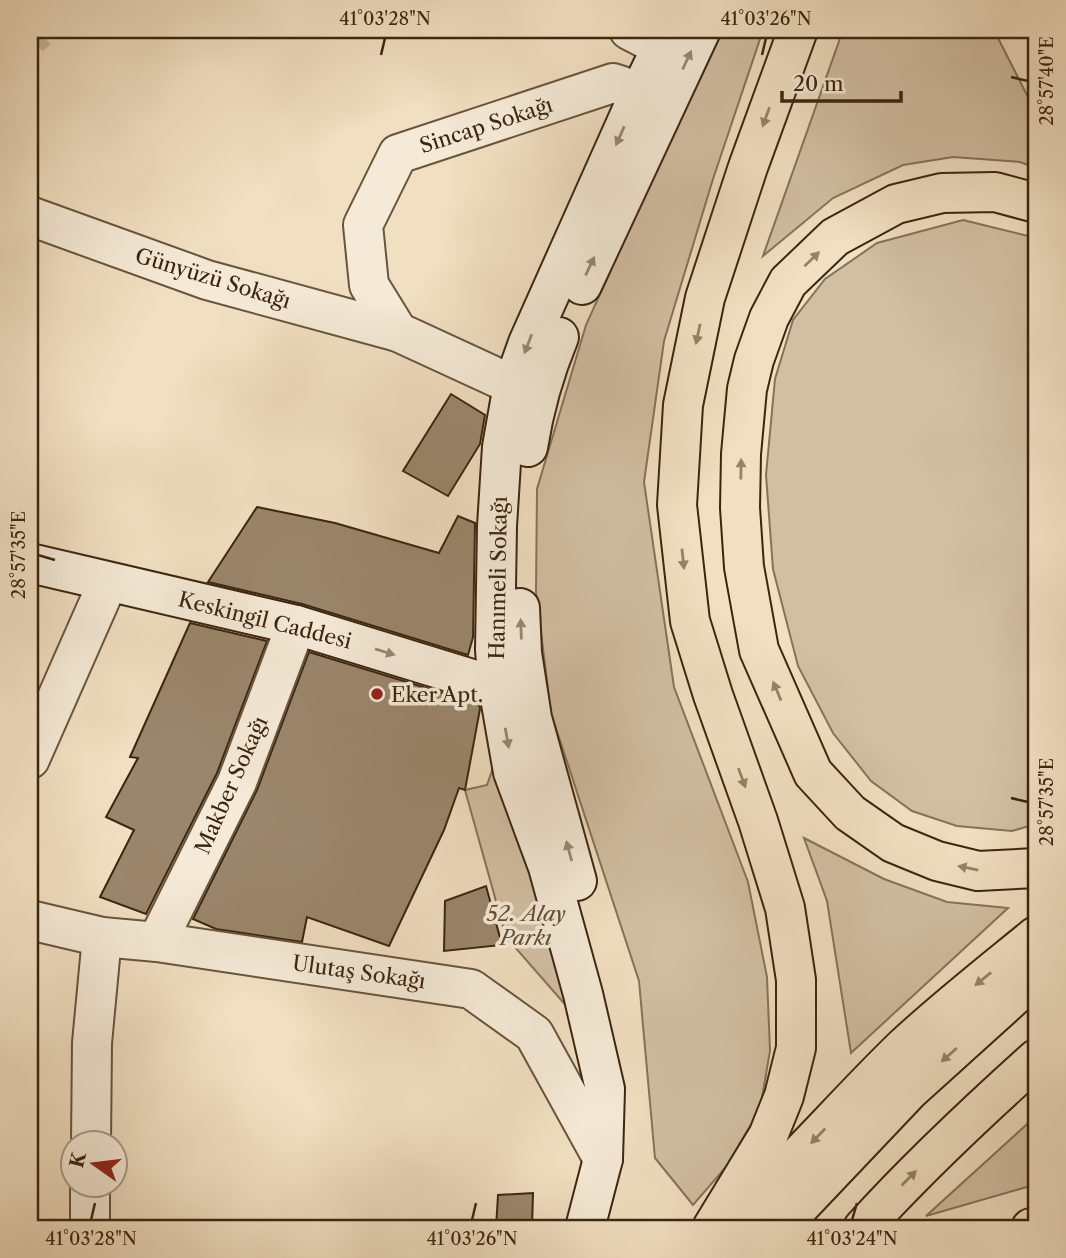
<svg xmlns="http://www.w3.org/2000/svg" width="1066" height="1258" font-family="'Libre Caslon Text',serif">
<style>
.green{fill:#d1bfa3;stroke:#867259;stroke-width:2}
.building{fill:#9a866c;stroke:#3c250f;stroke-width:2}
.lines{fill:none;stroke-linecap:round;stroke-linejoin:round}
.primary-tunnel{stroke:#ccba9d;stroke-width:38;stroke-dasharray:38 19;stroke-linecap:butt}
.street-casing{stroke:#69543c;stroke-width:42}
.secondary-casing{stroke:#3c250f;stroke-width:42}
.highway-casing{stroke:#3c250f;stroke-width:42}
.street{stroke:#f5ead7;stroke-width:38}
.secondary{stroke:#f5ead7;stroke-width:38}
.highway{stroke:#f0dfc1;stroke-width:38}
.oneway{fill:#988873}
.oneway2{fill:#968268}
.ticks{fill:none;stroke:#3c250f;stroke-width:2.5}
.poi-dot{fill:#8f2418;stroke:#f5ead7;stroke-width:2.5}
.labels{text-anchor:middle;dominant-baseline:central;stroke-width:7;stroke-linejoin:round;paint-order:stroke}
.street-label{font-size:21px;fill:#3c250f;stroke:#f5ead7}
.poi-label{font-size:21px;fill:#3c250f;stroke:#f5ead7;text-anchor:start}
.park-label{font-size:21px;font-style:italic;fill:#614c34;stroke:#f5ead7}
.neatline{fill:none;stroke:#3c250f;stroke-width:2.5}
.ticks-label{font-size:18px;text-anchor:middle;fill:#3c250f}
</style>
<rect width="100%" height="100%" fill="#f0dfc1"/>
<filter id="stains"><feTurbulence type="fractalNoise" baseFrequency=".00286" numOctaves="4"/><feColorMatrix values="0 0 0 0 .2 0 0 0 0 .09 0 0 0 0 .02 0 0 0 .5 -.17"/></filter>
<radialGradient id="worn" r=".72"><stop offset=".6" stop-color="#630" stop-opacity="0"/><stop offset="1" stop-color="#630" stop-opacity=".3"/></radialGradient>
<!-- green -->
<g class="green">
<path d="M 723,30 L 763,30 L 713,179 L 664,341 L 644,482 L 674,687 L 748,882 L 767,977 L 770,1051 L 760,1109 L 726,1167 L 693,1205 L 655,1158 L 639,981 L 551,713 L 536,592 L 537,489 L 586,325 L 678,122 Z"/>
<path d="M 843,30 L 994,30 L 1036,113 L 1036,168 L 1020,162 L 953,157 L 903,165 L 833,198 L 763,256 Z"/>
<path d="M 963,220 L 1036,238 L 1036,824 L 1012,831 L 957,826 L 912,811 L 871,781 L 833,733 L 798,666 L 773,569 L 766,475 L 775,379 L 793,320 L 825,279 L 877,243 Z"/>
<path d="M 495,762 L 557,950 L 569,1009 L 506,937 L 465,790 L 487,785 Z"/>
<path d="M 804,838 L 884,879 L 947,902 L 1008,908 L 851,1053 L 827,901 Z"/>
<path d="M 1036,1116 L 1036,1186 L 1027,1187 L 926,1216 Z"/>
</g>
<!-- building -->
<g class="building">
<path d="M 451,394 L 485,415 L 480,444 L 448,496 L 403,471 Z"/>
<path d="M 257,507 L 335,523 L 439,553 L 458,516 L 475,523 L 473,637 L 468,655 L 302,604 L 208,582 Z"/>
<path d="M 190,623 L 267,641 L 217,773 L 146,914 L 100,897 L 134,830 L 106,817 L 138,758 L 130,757 Z"/>
<path d="M 309,652 L 479,704 L 480,709 L 465,790 L 459,788 L 444,830 L 389,946 L 307,917 L 302,942 L 216,929 L 193,919 L 257,790 Z"/>
<path d="M 486,886 L 502,945 L 444,951 L 445,901 Z"/>
<path d="M 533,1193 L 532,1228 L 496,1228 L 498,1195 Z"/>
</g>
<g class="lines">
<!-- primary-tunnel -->
<path class="primary-tunnel" d="M 30,37 L 38,30"/>
<defs>
<g id="street">
<path d="M 629,30 L 662,47"/>
<path d="M 30,216 L 207,280 L 398,332"/>
<path d="M 513,385 L 398,332 L 369,285 L 363,225 L 398,154 L 613,83 L 640,92"/>
<path d="M 30,759 L 108,582"/>
<path d="M 30,920 L 102,937 L 157,942 L 471,989 L 534,1034 L 603,1159"/>
<path d="M 157,942 L 237,782 L 296,625"/>
<path d="M 91,1142 L 92,1043 L 102,937"/>
<path d="M 90,1228 L 90,1184"/>
</g>
<g id="secondary">
<path d="M 582,285 L 701,30"/>
<path d="M 528,447 C 534,409 544,373 559,337"/>
<path d="M 30,563 L 296,625 L 521,694"/>
<path d="M 520,608 L 522,653 L 532,718 L 577,881"/>
<path d="M 585,1228 L 603,1159 L 605,1089 L 583,994 L 548,867 L 513,772 L 498,686 L 495,650 L 497,526 L 502,447 L 513,385 L 528,343 L 640,92 L 670,30"/>
</g>
<g id="highway">
<path d="M 1036,203 L 995,192 L 942,193 L 896,204 L 835,237 L 788,282 L 769,318 L 754,360 L 747,389 L 741,454 L 740,508 L 744,567 L 759,650 L 813,773 L 850,813 L 893,843 L 937,861 L 978,871 L 1036,868"/>
<path d="M 734,1219 C 794,1165 846,1103 904,1047 C 946,1008 992,972 1036,936"/>
<path d="M 712,1228 L 768,1136 L 784,1096 L 796,1048 L 796,980 L 785,908 L 758,821 L 713,695 L 690,621 L 677,505 L 683,405 L 705,298 L 748,167 L 798,30"/>
<path d="M 779,1228 L 909,1091 L 1036,976"/>
<path d="M 863,1228 C 917,1168 976,1113 1036,1059"/>
<path d="M 1031,1228 L 1036,1227"/>
</g>
</defs>
<!-- street casing -->
<use href="#street" class="street-casing"/>
<!-- secondary casing -->
<use href="#secondary" class="secondary-casing"/>
<!-- highway casing -->
<use href="#highway" class="highway-casing"/>
<!-- street -->
<use href="#street" class="street"/>
<!-- secondary -->
<use href="#secondary" class="secondary"/>
<!-- highway -->
<use href="#highway" class="highway"/>
</g>
<!-- one-way arrows -->
<defs><path id="oneway-solid" d="M-6-.8H1V-3.2L6.5 0L1 3.2V.8H-6Z" transform="scale(1.75)"/></defs>
<g class="oneway">
<use href="#oneway-solid" transform="translate(687 60) rotate(-65)"/>
<use href="#oneway-solid" transform="translate(620 136) rotate(114)"/>
<use href="#oneway-solid" transform="translate(590 266) rotate(-65)"/>
<use href="#oneway-solid" transform="translate(528 344) rotate(111)"/>
<use href="#oneway-solid" transform="translate(521 629) rotate(-92)"/>
<use href="#oneway-solid" transform="translate(385 652) rotate(17)"/>
<use href="#oneway-solid" transform="translate(507 738) rotate(80)"/>
<use href="#oneway-solid" transform="translate(569 851) rotate(-105)"/>
</g>
<g class="oneway2">
<use href="#oneway-solid" transform="translate(766 117) rotate(110)"/>
<use href="#oneway-solid" transform="translate(812 259) rotate(-44)"/>
<use href="#oneway-solid" transform="translate(698 334) rotate(102)"/>
<use href="#oneway-solid" transform="translate(741 469) rotate(-89)"/>
<use href="#oneway-solid" transform="translate(683 559) rotate(84)"/>
<use href="#oneway-solid" transform="translate(777 691) rotate(-113)"/>
<use href="#oneway-solid" transform="translate(742 778) rotate(70)"/>
<use href="#oneway-solid" transform="translate(968 868) rotate(-168)"/>
<use href="#oneway-solid" transform="translate(983 979) rotate(141)"/>
<use href="#oneway-solid" transform="translate(949 1055) rotate(138)"/>
<use href="#oneway-solid" transform="translate(818 1136) rotate(134)"/>
<use href="#oneway-solid" transform="translate(909 1178) rotate(-45)"/>
</g>
<!-- ticks -->
<path class="ticks" d="M 381,55 L 385,38M 762,55 L 766,38M 1011,77 L 1028,81M 38,555 L 55,560M 1011,798 L 1028,802M 91,1220 L 95,1203M 472,1220 L 476,1203M 852,1220 L 857,1203"/>
<!-- markers -->
<circle class="poi-dot" cx="377" cy="694" r="7"/>
<g class="labels">
<!-- street labels -->
<g class="street-label">
<text transform="translate(486 125) rotate(-18)">Sincap Sokağı</text>
<text transform="translate(213 278) rotate(17)">Günyüzü Sokağı</text>
<text transform="translate(498 578) rotate(-89)">Hanımeli Sokağı</text>
<text transform="translate(265 620) rotate(14)">Keskingil Caddesi</text>
<text transform="translate(231 785) rotate(-66)">Makber Sokağı</text>
<text transform="translate(359 972) rotate(8)">Ulutaş Sokağı</text>
</g>
<!-- poi labels -->
<g class="poi-label">
<text x="391" y="694">Eker Apt.</text>
</g>
<!-- park labels -->
<g class="park-label">
<text x="526" y="913">52. Alay<tspan x="526" dy="24">Parkı</tspan></text>
</g>
</g>
<!-- margin -->
<rect width="1066" height="1258" fill="none" stroke="#f0dfc1" stroke-width="77"/>
<!-- north arrow -->
<g transform="translate(94 1164) rotate(284)"><circle r="33" fill="#f5ead7" stroke="#ab9b87" stroke-width="2"/>
<path d="M0-5L12 26L0 18L-12 26Z" fill="#8f2418"/>
<text y="-10" font-size="19" font-weight="bold" text-anchor="middle" fill="#3c250f">K</text>
</g>
<!-- scale -->
<path d="M782 91v10h119v-10" fill="none" stroke="#3c250f" stroke-width="3.5"/>
<text x="793" y="91" font-size="21" fill="#3c250f" stroke="#f5ead7" stroke-width="5" paint-order="stroke">20 m</text>
<rect x="38" y="38" width="990" height="1182" class="neatline"/>
<g class="ticks-label">
<text x="385" y="25">41°03'28"N</text>
<text x="766" y="25">41°03'26"N</text>
<text transform="translate(1047 81) rotate(-90)" y="6">28°57'40"E</text>
<text transform="translate(19 555) rotate(-90)" y="6">28°57'35"E</text>
<text transform="translate(1047 802) rotate(-90)" y="6">28°57'35"E</text>
<text x="91" y="1245">41°03'28"N</text>
<text x="472" y="1245">41°03'26"N</text>
<text x="852" y="1245">41°03'24"N</text>
</g>
<rect width="100%" height="100%" filter="url(#stains)"/>
<rect width="100%" height="100%" fill="url(#worn)"/>
</svg>
